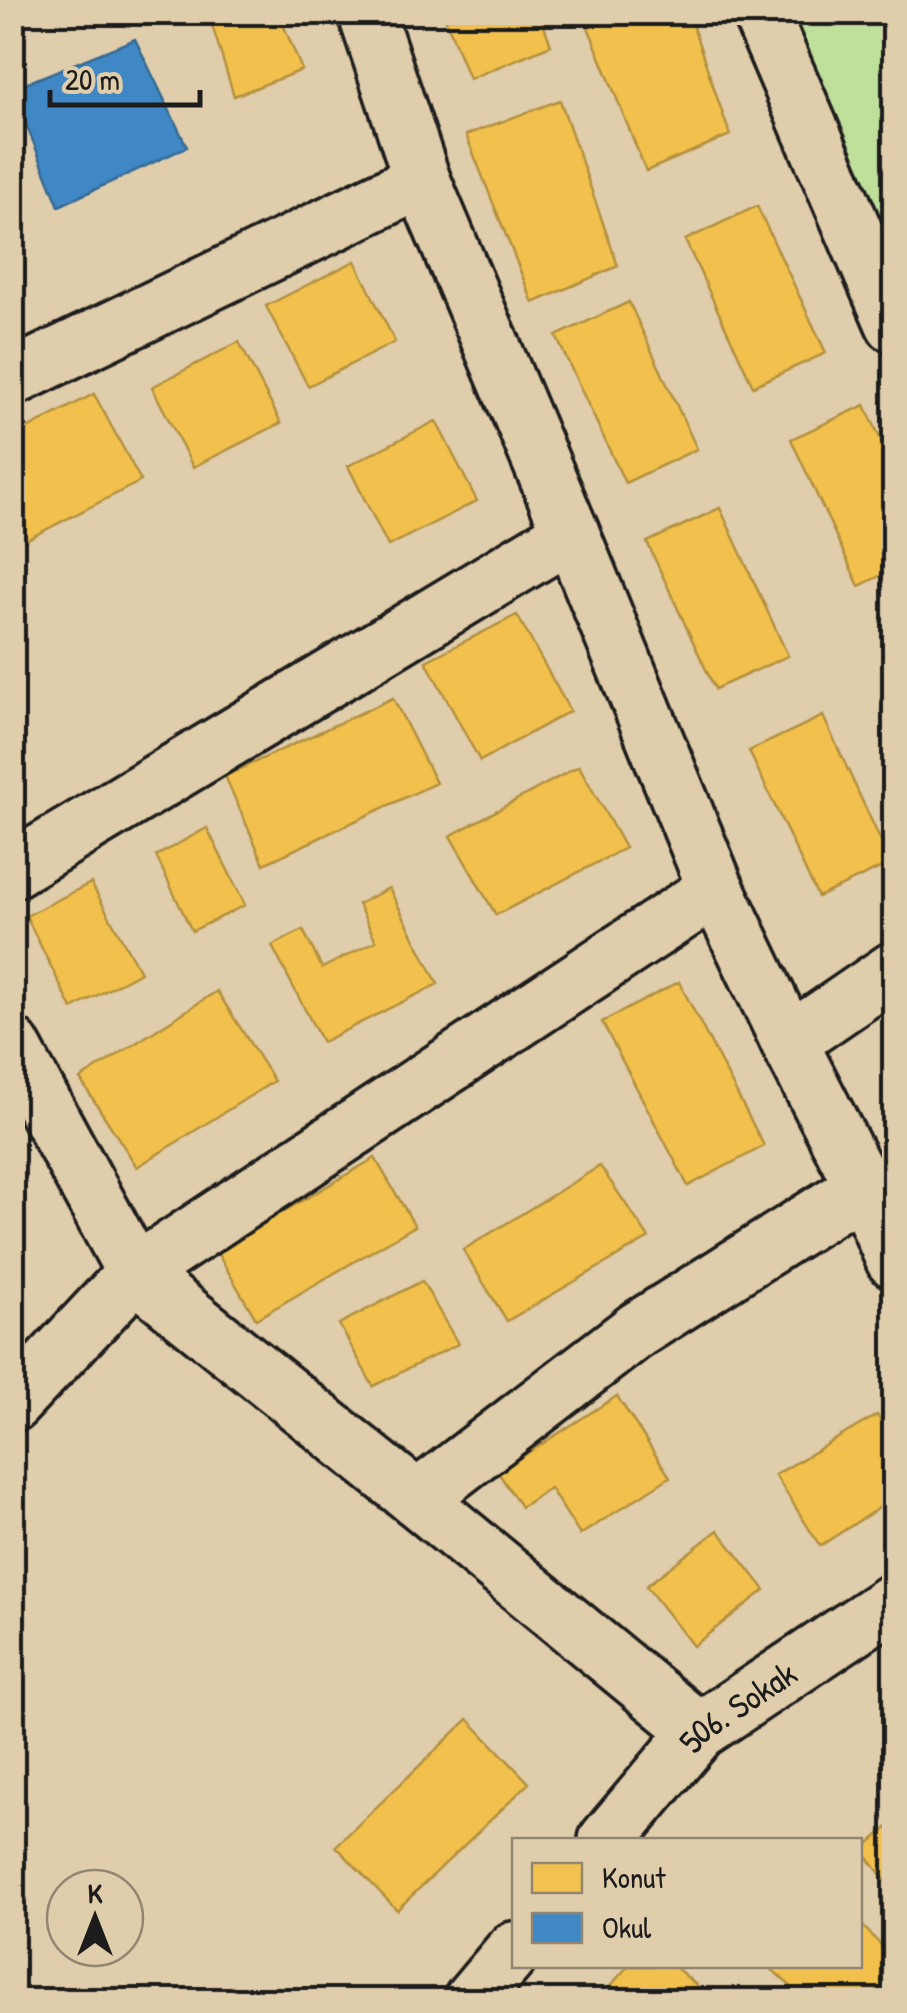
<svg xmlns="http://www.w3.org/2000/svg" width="907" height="2013" font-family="'Patrick Hand',sans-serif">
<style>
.green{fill:#bee09a;stroke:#6d7e5b;stroke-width:2.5}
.homes{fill:#f2c14e;stroke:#b2903f;stroke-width:2.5}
.schools{fill:#3f88c5;stroke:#346892;stroke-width:2.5}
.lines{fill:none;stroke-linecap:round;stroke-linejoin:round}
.minor-casing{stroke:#1c1c1c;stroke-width:62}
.minor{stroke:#e0cdab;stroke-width:55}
.labels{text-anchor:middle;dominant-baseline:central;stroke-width:10;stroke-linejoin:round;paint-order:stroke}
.street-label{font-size:35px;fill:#1c1c1c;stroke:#e0cdab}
</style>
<rect width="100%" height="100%" fill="#e0cdab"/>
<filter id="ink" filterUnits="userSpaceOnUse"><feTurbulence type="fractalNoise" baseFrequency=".01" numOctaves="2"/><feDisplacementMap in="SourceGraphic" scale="20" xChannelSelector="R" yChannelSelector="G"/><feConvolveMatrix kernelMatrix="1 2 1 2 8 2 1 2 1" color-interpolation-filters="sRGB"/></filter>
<g filter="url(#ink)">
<!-- green -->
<path class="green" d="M 760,13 L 894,13 L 894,324 Z"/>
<!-- homes -->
<g class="homes">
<path d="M 208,12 L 278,12 L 302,70 L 234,96 Z"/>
<path d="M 443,12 L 539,12 L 551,45 L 469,79 Z"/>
<path d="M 582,12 L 688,12 L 730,135 L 646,171 Z"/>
<path d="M 560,100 L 618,266 L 533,303 L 466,135 Z"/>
<path d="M 757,206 L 826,353 L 753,386 L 685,240 Z"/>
<path d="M 355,261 L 395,342 L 308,386 L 266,306 Z"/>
<path d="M 629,302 L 697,449 L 625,483 L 556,336 Z"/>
<path d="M 239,342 L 281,423 L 193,467 L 152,387 Z"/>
<path d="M 94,394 L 141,481 L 12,547 L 12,437 Z"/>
<path d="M 865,405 L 894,469 L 894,569 L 859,586 L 791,439 Z"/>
<path d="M 436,421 L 477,501 L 388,546 L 348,466 Z"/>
<path d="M 720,508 L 788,656 L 715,689 L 647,542 Z"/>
<path d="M 517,615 L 570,711 L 480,761 L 426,661 Z"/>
<path d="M 393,698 L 436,783 L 264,864 L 225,776 Z"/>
<path d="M 823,716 L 891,863 L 818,897 L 749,751 Z"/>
<path d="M 579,766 L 625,848 L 496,915 L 450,836 Z"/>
<path d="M 207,828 L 245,905 L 192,931 L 156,856 Z"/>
<path d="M 91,883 L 140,972 L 72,1009 L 26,916 Z"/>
<path d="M 389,888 L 438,984 L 322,1042 L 272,946 L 303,930 L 322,968 L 376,941 L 358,904 Z"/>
<path d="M 679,982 L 764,1146 L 688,1186 L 602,1022 Z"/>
<path d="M 217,991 L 274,1081 L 137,1167 L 80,1079 Z"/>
<path d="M 375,1158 L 415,1226 L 256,1319 L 216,1251 Z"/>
<path d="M 600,1166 L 649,1238 L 507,1321 L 463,1250 Z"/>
<path d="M 422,1281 L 458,1344 L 373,1386 L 339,1324 Z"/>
<path d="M 617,1396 L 670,1477 L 580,1535 L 550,1488 L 521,1507 L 498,1472 Z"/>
<path d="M 877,1415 L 894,1444 L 894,1498 L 820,1546 L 775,1475 Z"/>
<path d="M 718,1530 L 765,1590 L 693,1646 L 646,1586 Z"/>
<path d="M 468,1719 L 529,1783 L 397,1910 L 336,1846 Z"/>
<path d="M 894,1822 L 894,1892 L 862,1850 Z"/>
<path d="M 860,1923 L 894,1959 L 894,1973 L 869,2000 L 806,2000 L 768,1966 L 860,1966 Z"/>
<path d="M 628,1966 L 674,1966 L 708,1995 L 702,2000 L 598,2000 Z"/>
</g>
<!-- schools -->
<path class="schools" d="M 135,39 L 187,147 L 59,206 L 12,89 Z"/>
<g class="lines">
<defs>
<g id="minor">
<path d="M 366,12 L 422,180 L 571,533 L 716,889 L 789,1042 L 863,1187 L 894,1260"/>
<path d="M 760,12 L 894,324"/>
<path d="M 12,378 L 422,180"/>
<path d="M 12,870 L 571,533"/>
<path d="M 789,1042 L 894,970"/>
<path d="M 12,1046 L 135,1273 L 417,1499 L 699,1731"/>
<path d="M 12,1404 L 135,1273 L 716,889"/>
<path d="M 417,1499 L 637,1330 L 863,1187"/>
<path id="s1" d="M 607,1840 L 699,1731 L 894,1601"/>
<path d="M 472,2000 L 514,1950"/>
</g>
</defs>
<!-- minor casing -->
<use href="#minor" class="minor-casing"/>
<!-- minor -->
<use href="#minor" class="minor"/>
</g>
</g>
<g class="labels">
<!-- street labels -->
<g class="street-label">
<text stroke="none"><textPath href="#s1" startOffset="188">506. Sokak</textPath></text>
</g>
</g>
<!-- margin -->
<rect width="907" height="2013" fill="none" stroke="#e0cdab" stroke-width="50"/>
<rect x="25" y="25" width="857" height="1963" fill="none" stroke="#1c1c1c" stroke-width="4" filter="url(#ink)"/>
<!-- legend -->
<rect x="512" y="1838" width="350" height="130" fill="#e0cdab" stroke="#928672" stroke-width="2.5"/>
<rect x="532" y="1863" width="50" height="30" fill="#f2c14e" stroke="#928672" stroke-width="2.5"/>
<text x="602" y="1888" font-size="30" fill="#1c1c1c">Konut</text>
<rect x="532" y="1913" width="50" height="30" fill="#3f88c5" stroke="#928672" stroke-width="2.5"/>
<text x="602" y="1938" font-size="30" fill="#1c1c1c">Okul</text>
<!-- north arrow -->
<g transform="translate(95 1918)"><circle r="48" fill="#e0cdab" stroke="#928672" stroke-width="2.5"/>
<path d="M0-8L18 38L0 25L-18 38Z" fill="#1c1c1c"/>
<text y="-15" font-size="28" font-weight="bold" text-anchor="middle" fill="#1c1c1c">K</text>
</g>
<!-- scale -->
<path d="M50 90v15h150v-15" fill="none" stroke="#1c1c1c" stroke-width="5"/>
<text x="65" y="90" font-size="30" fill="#1c1c1c" stroke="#e0cdab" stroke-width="8" paint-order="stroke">20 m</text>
</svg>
